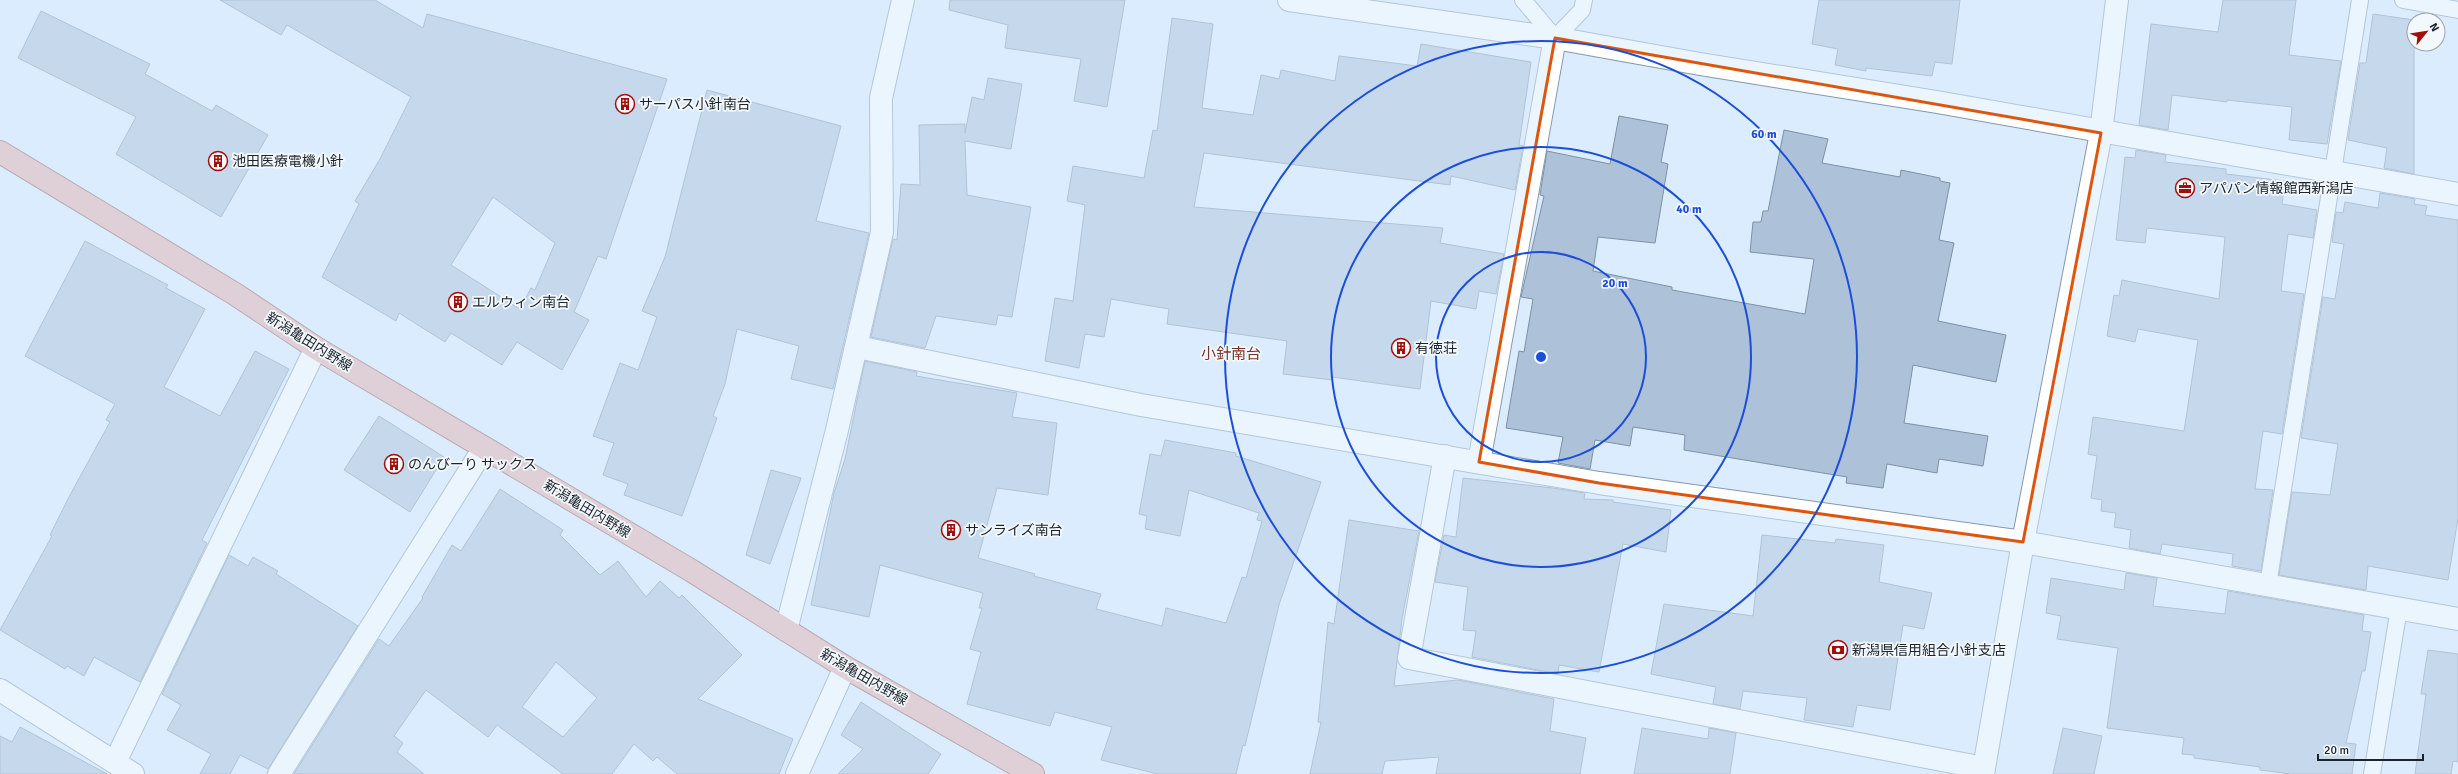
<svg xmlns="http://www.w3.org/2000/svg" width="2458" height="774" font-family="Signika,'Noto Sans JP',sans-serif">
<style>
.building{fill:#adc2d8;stroke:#7d91a6;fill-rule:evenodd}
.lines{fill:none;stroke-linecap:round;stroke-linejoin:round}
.service-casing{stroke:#8498ad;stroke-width:18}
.minor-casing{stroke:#8498ad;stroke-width:24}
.tertiary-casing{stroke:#8498ad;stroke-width:24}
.primary-casing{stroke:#905a55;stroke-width:24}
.service{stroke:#fff;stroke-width:16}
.minor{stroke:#fff;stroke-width:22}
.tertiary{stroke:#fff;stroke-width:22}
.primary{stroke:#e2ada6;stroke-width:22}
.marked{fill:none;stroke:#de560e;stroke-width:3;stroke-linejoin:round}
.ring{fill:none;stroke:#1d4ed8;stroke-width:2}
.labels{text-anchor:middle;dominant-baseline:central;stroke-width:3.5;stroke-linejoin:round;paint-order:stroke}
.poi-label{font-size:14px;fill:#1b232b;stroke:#f3f8fc;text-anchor:start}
.street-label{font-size:14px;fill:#1b232b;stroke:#f3f8fc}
.neighbourhood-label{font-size:15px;fill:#79332a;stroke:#f3f8fc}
.centre{fill:#1d4ed8;stroke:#f3f8fc;stroke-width:2}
.ring-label{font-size:12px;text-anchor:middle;font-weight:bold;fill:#1d4ed8;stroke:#f3f8fc;stroke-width:3.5;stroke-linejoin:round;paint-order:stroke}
</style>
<rect width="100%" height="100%" fill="#dbecfe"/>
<!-- building -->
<g class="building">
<path d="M 220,0 L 375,0 L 423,28 L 427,14 L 667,79 L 606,259 L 598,256 L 574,312 L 589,320 L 562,370 L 517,342 L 502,365 L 451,333 L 445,342 L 399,313 L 396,321 L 322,277 L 359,204 L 355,201 L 380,159 L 411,97 L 287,25 L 281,35 ZM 493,197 L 555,243 L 535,290 L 531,288 L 520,309 L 451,265 Z"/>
<path d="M 950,0 L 1125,0 L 1107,107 L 1074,101 L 1081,59 L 1005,48 L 1008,25 L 949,10 Z"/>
<path d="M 1819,0 L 1960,0 L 1952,64 L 1935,62 L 1932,76 L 1866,68 L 1866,71 L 1835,65 L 1838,49 L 1812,44 Z"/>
<path d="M 2223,0 L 2296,0 L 2289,55 L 2341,61 L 2327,144 L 2289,140 L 2292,107 L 2227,100 L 2227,102 L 2172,95 L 2168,130 L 2139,125 L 2151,24 L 2218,32 Z"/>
<path d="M 41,11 L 150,64 L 145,74 L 212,111 L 216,105 L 268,135 L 221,217 L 116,154 L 136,117 L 18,58 Z"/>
<path d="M 2373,14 L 2414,20 L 2414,174 L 2384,168 L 2387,148 L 2348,140 L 2360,63 L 2366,63 Z"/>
<path d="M 1172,18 L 1213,24 L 1202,108 L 1253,115 L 1261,75 L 1279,79 L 1281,70 L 1335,81 L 1339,56 L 1417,66 L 1421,44 L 1531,62 L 1519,145 L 1523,146 L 1515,190 L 1451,176 L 1450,185 L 1204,153 L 1194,207 L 1443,228 L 1440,243 L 1504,254 L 1496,294 L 1479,291 L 1476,309 L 1431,301 L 1420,389 L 1332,377 L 1332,380 L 1283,374 L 1287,341 L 1167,324 L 1169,309 L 1111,299 L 1104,337 L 1085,334 L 1079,368 L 1045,361 L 1055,298 L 1073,301 L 1085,205 L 1067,201 L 1073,166 L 1144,178 L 1153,130 L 1157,131 Z"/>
<path d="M 988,78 L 1022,84 L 1011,149 L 965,141 L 967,195 L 1031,207 L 1012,317 L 998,315 L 996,325 L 936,316 L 925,348 L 871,337 L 893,239 L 897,240 L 901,184 L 920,185 L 919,125 L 965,124 L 965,133 L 972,97 L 984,100 Z"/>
<path d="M 707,90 L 841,126 L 816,221 L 869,233 L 833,389 L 791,379 L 799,346 L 737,329 L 725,384 L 713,416 L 717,418 L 682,516 L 624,495 L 628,484 L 603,475 L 614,443 L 593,436 L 620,363 L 638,370 L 657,317 L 642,311 L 665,257 Z"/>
<path d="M 1619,116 L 1668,125 L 1661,162 L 1668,164 L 1655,243 L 1598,237 L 1593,271 L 1672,287 L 1672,290 L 1805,314 L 1814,259 L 1750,252 L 1753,222 L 1761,222 L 1763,211 L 1768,211 L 1784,130 L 1828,139 L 1822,163 L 1900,177 L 1901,170 L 1940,178 L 1940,181 L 1950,183 L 1939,240 L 1954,243 L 1938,321 L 2006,335 L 1996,382 L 1913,365 L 1904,423 L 1988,436 L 1983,466 L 1939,459 L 1937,473 L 1887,464 L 1883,488 L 1846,483 L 1847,477 L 1684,450 L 1685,435 L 1633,427 L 1630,446 L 1595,440 L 1590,469 L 1558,463 L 1563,437 L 1506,428 L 1519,351 L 1524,352 L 1533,299 L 1521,297 L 1544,196 L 1540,195 L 1547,151 L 1610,164 Z"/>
<path d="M 2136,150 L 2166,155 L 2165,162 L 2226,169 L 2226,174 L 2285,181 L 2282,204 L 2317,210 L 2313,238 L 2288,234 L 2281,291 L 2304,294 L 2282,434 L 2263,431 L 2255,489 L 2273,490 L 2261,571 L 2232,566 L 2233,554 L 2162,544 L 2160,554 L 2129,548 L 2131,530 L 2114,527 L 2116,513 L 2101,511 L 2102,500 L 2091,498 L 2097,456 L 2088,454 L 2093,417 L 2184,431 L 2198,340 L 2138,329 L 2135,342 L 2107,336 L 2114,295 L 2119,296 L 2122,280 L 2219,299 L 2225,237 L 2147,228 L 2145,243 L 2116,240 L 2125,157 L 2135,158 Z"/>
<path d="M 2380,193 L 2415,199 L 2414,204 L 2427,206 L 2425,215 L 2458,220 L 2458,518 L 2448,580 L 2368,566 L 2366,590 L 2279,575 L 2292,492 L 2330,495 L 2338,444 L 2301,438 L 2323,297 L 2335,299 L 2344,244 L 2332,242 L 2336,212 L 2343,213 L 2345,202 L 2378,208 Z"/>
<path d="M 85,241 L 168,285 L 166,288 L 205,309 L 164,387 L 220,416 L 255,351 L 289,369 L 202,540 L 207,543 L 140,682 L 94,657 L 84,676 L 67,666 L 65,669 L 0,630 L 52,536 L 50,535 L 70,495 L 110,422 L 106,420 L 115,404 L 25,356 Z"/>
<path d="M 865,361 L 917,372 L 916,376 L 1017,393 L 1012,417 L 1057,423 L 1048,495 L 997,488 L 978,558 L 1035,574 L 1034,576 L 1101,594 L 1096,609 L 1162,626 L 1166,608 L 1226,623 L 1242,577 L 1246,578 L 1262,521 L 1257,520 L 1259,513 L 1189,490 L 1180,536 L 1145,529 L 1147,516 L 1139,514 L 1150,454 L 1161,456 L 1165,440 L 1236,453 L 1236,456 L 1321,482 L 1279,605 L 1245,746 L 1243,745 L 1236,774 L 1158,774 L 1101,760 L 1112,727 L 1055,712 L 1050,726 L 967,704 L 981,652 L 970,649 L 982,608 L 979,608 L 983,593 L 880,565 L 869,617 L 811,605 L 834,493 L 845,459 Z"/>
<path d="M 379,416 L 444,457 L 410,512 L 344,470 Z"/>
<path d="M 771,470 L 801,478 L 770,564 L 746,555 Z"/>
<path d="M 1463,478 L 1553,488 L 1585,493 L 1584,499 L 1613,500 L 1613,502 L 1671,510 L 1666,552 L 1623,544 L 1599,672 L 1559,665 L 1558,674 L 1472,657 L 1476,631 L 1463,630 L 1468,587 L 1435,582 L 1444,535 L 1456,537 Z"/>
<path d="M 500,489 L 563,530 L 560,535 L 600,575 L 618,561 L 646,597 L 660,581 L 679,598 L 682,595 L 742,655 L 698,699 L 793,739 L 779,774 L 677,774 L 657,757 L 653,761 L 634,744 L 612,774 L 563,774 L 497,725 L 488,737 L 426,690 L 394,736 L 403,743 L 397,752 L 424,774 L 294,774 L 379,639 L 389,646 L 423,598 L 422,597 L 452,545 L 461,551 ZM 556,662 L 597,698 L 563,737 L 522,707 Z"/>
<path d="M 1349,520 L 1419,531 L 1402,619 L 1394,686 L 1458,680 L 1554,699 L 1550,731 L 1586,738 L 1580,774 L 1436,774 L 1439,757 L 1385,761 L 1382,774 L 1310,774 L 1321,722 L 1318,722 L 1328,622 L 1334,624 Z"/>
<path d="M 1762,535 L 1835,543 L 1836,539 L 1884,545 L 1879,582 L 1932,593 L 1924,629 L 1903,625 L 1890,710 L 1857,705 L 1853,727 L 1804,720 L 1807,698 L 1743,691 L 1740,709 L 1713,704 L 1716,687 L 1651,674 L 1664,604 L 1753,616 Z"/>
<path d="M 229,555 L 248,566 L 253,557 L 278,571 L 276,574 L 358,626 L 268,769 L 240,755 L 230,774 L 200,774 L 211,754 L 167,730 L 181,705 L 162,694 Z"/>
<path d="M 2126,573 L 2157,578 L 2153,606 L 2225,614 L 2228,591 L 2364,615 L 2362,631 L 2371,632 L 2365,671 L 2362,671 L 2346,743 L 2356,744 L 2352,774 L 2291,774 L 2260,770 L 2260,767 L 2194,758 L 2194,755 L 2182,754 L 2184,738 L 2107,728 L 2118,648 L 2057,639 L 2061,616 L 2046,613 L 2051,578 L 2124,590 Z"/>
<path d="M 2428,650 L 2458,654 L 2458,762 L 2453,761 L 2451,774 L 2415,774 L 2426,694 L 2421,694 Z"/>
<path d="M 861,702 L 941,754 L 928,774 L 838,774 L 863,749 L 841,735 Z"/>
<path d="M 20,727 L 50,743 L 107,774 L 0,774 L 0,736 L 12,742 Z"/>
<path d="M 1642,728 L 1708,739 L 1709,728 L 1736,733 L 1730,774 L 1634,774 Z"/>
<path d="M 2063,728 L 2102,736 L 2094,774 L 2053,774 Z"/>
</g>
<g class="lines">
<defs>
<g id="service">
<path d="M 1523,0 L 1555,38 L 1582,10 L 1584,0"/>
<path d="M 2403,0 L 2458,10"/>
<path d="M 2268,585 L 2360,0"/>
<path d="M 2372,774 L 2399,608"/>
</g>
<g id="minor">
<path d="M 1289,0 L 1555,38 L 1700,64 L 1937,102 L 2458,194"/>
<path d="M 857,347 L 1141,405 L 1599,483 L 2023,542 L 2458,619"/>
<path d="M 1445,456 L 1409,658 L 1984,768"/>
<path d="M 1479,462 L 1555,38"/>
<path d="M 786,630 L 837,430 L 882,232 L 881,98 L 903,0"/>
<path d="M 0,690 L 133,774"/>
<path d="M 115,762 L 316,348"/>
<path d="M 279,774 L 484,448"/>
<path d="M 797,774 L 845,667"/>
</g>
<path id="tertiary" d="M 1983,774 L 2023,542 L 2101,133 L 2117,0"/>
<path id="primary" d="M 0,152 L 235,294 L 316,348 L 692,571 L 845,667 L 1033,774"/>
</defs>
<!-- service casing -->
<use href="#service" class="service-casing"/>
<!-- minor casing -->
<use href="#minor" class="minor-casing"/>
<!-- tertiary casing -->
<use href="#tertiary" class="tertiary-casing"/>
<!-- primary casing -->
<use href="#primary" class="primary-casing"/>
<!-- service -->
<use href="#service" class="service"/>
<!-- minor -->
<use href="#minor" class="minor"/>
<!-- tertiary -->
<use href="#tertiary" class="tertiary"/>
<!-- primary -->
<use href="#primary" class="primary"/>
</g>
<!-- marked area -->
<path d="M0 0H2458V774H0ZM 1555,38 L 2101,133 L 2023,542 L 1599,483 L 1479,462 Z" fill="#dbecfe" fill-opacity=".55" fill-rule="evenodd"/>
<path class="marked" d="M 1555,38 L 2101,133 L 2023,542 L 1599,483 L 1479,462 Z"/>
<!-- distance rings -->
<g class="ring">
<circle cx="1541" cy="357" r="105"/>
<circle cx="1541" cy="357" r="210"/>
<circle cx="1541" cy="357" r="316"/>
</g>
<!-- icons -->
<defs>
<symbol id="building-ring" viewBox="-11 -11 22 22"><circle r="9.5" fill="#f3f8fc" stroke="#a40e09" stroke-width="1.5"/><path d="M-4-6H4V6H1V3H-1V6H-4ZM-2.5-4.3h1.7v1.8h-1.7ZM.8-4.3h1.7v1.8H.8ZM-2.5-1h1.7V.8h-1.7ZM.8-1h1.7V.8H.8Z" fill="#a40e09"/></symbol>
<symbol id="office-ring" viewBox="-11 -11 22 22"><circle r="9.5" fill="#f3f8fc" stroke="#a40e09" stroke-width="1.5"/><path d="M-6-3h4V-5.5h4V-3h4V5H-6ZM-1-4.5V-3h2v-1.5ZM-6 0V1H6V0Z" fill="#a40e09"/></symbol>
<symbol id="bank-ring" viewBox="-11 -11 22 22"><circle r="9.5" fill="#f3f8fc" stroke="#a40e09" stroke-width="1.5"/><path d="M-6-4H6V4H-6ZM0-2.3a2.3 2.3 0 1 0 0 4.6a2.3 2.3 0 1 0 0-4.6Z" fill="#a40e09"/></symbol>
</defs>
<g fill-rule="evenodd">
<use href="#building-ring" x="614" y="93" width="22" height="22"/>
<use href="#building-ring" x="207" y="150" width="22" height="22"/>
<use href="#office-ring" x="2174" y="177" width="22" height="22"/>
<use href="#building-ring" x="447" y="291" width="22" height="22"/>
<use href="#building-ring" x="1390" y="337" width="22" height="22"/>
<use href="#building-ring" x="383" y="453" width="22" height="22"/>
<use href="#building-ring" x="940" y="519" width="22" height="22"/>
<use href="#bank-ring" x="1827" y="639" width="22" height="22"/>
</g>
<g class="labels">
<!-- poi labels -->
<g class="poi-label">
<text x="639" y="104">サーパス小針南台</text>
<text x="232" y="161">池田医療電機小針</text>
<text x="2199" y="188">アパパン情報館西新潟店</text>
<text x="472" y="302">エルウィン南台</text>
<text x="1415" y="348">有徳荘</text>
<text x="408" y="464">のんびーり サックス</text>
<text x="965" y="530">サンライズ南台</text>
<text x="1852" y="650">新潟県信用組合小針支店</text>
</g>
<!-- street labels -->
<g class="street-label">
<text transform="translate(309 342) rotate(32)">新潟亀田内野線</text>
<text transform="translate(587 509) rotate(31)">新潟亀田内野線</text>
<text transform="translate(864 677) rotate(30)">新潟亀田内野線</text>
</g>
<!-- neighbourhood labels -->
<g class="neighbourhood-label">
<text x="1231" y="354">小針南台</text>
</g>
</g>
<circle cx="1541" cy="357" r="6" class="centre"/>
<g class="ring-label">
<text x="1764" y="138">60 m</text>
<text x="1689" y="213">40 m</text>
<text x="1615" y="287">20 m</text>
</g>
<!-- north arrow -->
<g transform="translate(2426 32) rotate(60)"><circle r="19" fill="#f3f8fc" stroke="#9da3a8"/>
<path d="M0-3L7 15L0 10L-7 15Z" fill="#a40e09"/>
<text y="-6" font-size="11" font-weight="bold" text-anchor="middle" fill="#1b232b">N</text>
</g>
<!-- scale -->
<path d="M2318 754v6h105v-6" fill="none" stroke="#1b232b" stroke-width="2"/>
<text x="2324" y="754" font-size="12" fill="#1b232b" stroke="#f3f8fc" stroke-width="3" paint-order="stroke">20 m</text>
</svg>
